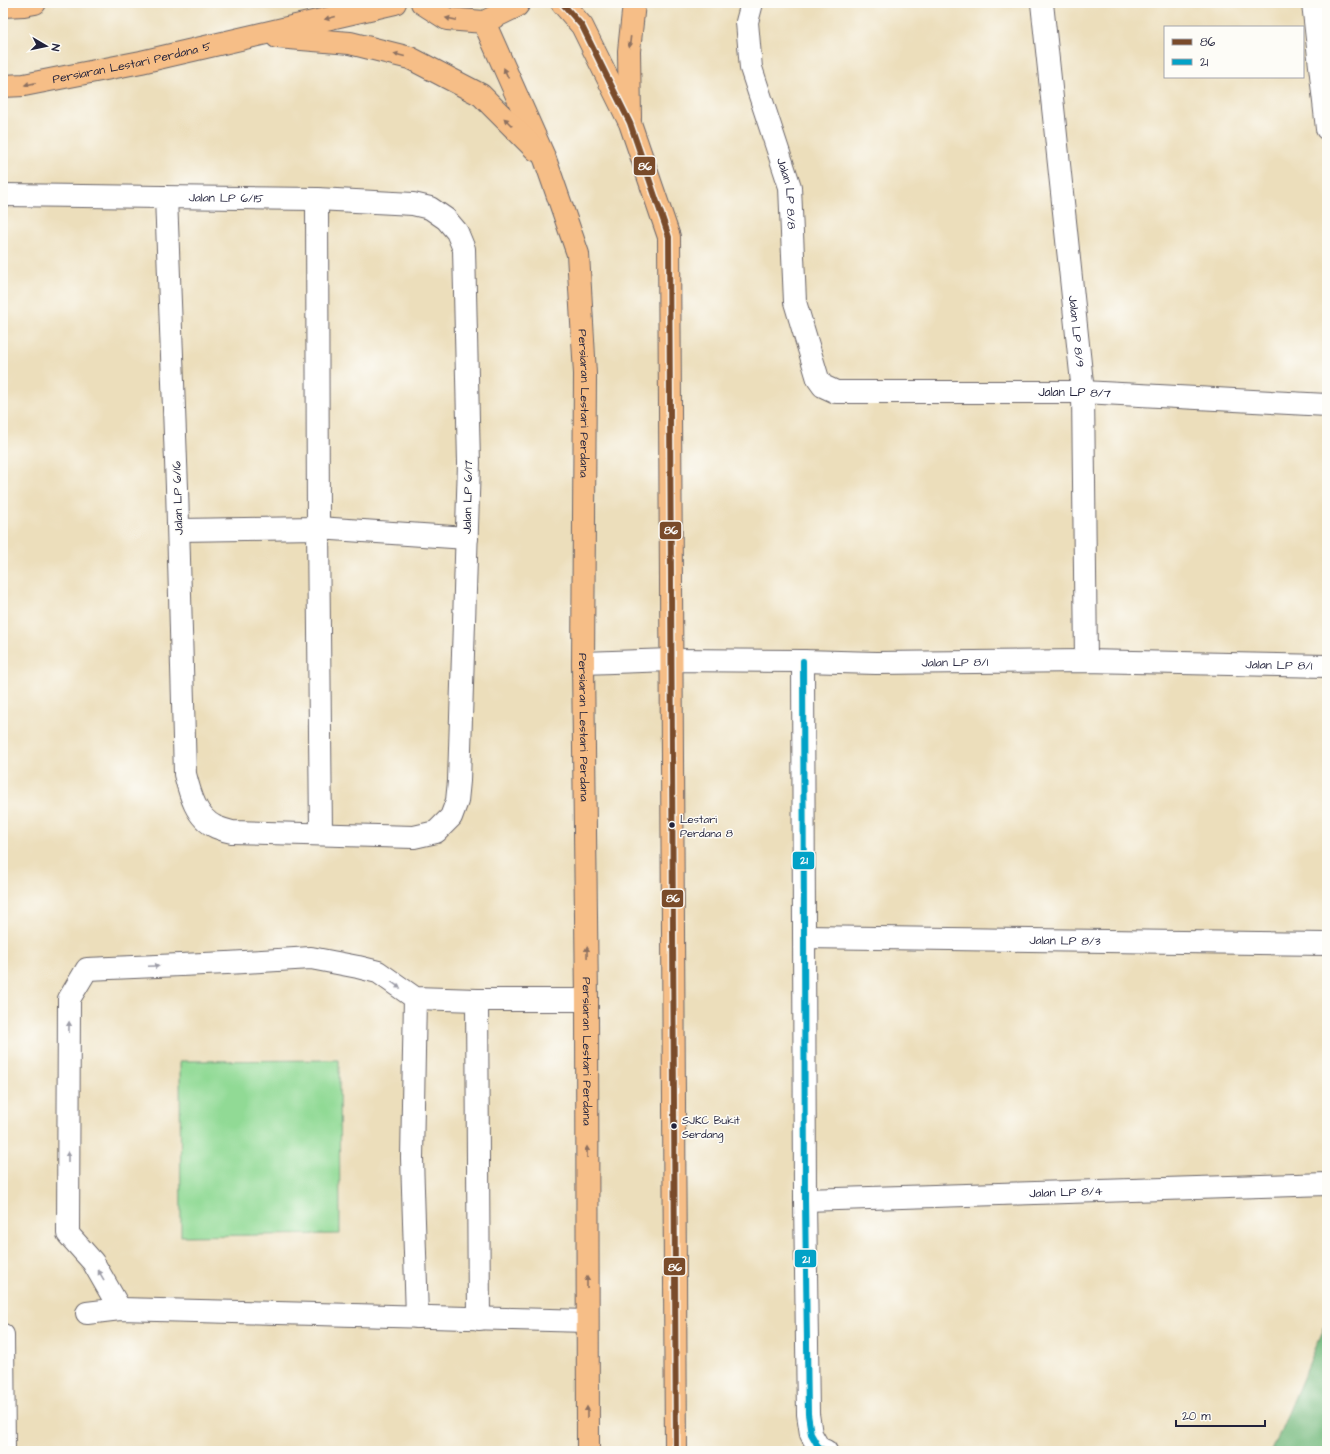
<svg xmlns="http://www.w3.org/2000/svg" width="1330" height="1454" font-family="'Architects Daughter',sans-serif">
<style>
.green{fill:#91da95;stroke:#5a7e68}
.forest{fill:#74ba7e;stroke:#4b6e5c}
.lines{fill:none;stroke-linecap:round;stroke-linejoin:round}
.minor-casing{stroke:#696468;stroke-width:24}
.major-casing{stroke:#696468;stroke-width:24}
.minor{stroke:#fff;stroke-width:22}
.major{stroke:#f6be87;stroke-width:22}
.bus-1-casing{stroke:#fdfcf7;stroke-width:9}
.bus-2-casing{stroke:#fdfcf7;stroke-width:9}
.bus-1{stroke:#7a4b2a;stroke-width:6}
.bus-2{stroke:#02a2c7;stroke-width:6}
.oneway{fill:#8c7061}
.oneway2{fill:#9c9ca7}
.bus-dot{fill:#22223b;stroke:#fdfcf7;stroke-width:1.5}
.labels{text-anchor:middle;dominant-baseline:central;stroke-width:3;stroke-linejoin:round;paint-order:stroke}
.bus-label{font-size:11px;fill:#22223b;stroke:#fdfcf7;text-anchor:start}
.street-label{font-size:12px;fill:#22223b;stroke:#fdfcf7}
.line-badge{stroke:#fdfcf7;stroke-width:1.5}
.badge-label{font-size:11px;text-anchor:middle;font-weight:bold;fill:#fff}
</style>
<rect width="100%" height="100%" fill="#fdfcf7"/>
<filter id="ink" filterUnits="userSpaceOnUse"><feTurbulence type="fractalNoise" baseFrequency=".025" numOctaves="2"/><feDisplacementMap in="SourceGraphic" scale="8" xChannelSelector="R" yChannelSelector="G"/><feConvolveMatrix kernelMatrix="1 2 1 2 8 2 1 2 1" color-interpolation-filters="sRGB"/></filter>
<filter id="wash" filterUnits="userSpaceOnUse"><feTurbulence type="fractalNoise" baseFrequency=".012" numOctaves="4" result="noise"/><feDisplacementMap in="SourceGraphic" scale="16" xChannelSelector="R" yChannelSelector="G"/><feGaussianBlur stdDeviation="0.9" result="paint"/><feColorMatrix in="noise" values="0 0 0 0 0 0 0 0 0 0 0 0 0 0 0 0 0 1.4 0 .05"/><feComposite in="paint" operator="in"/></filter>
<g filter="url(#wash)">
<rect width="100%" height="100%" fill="#ecdebb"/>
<!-- green -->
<path class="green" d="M 339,1060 L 340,1234 L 181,1236 L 180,1061 Z"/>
<!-- forest -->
<path class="forest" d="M 1327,1321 L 1327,1451 L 1272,1451 Z"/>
</g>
<g filter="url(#ink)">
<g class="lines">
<defs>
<g id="minor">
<path id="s1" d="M 752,3 L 747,22 L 751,68 L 790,187 L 795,302 L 818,379 L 823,386 L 836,392 L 1083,392 L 1327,405"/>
<path id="s2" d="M 1042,3 L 1083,392 L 1086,661"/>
<path d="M 1313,3 L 1327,129"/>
<path id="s3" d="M 3,195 L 317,199 L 413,204 L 430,208 L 446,219 L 457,232 L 464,249 L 469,463 L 459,781 L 457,801 L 451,817 L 436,832 L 414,837 L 232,832 C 227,831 221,829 216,827 C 196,818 190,794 185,774 L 177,488 L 166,197"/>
<path d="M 317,199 L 318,528 L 321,834"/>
<path d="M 179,530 L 318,528 L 467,538"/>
<path d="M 803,661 L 805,1200 L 808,1414 L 811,1434 L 819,1448 L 826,1451"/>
<path id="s4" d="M 583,663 L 671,660 L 803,661 L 876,663 L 1086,661 L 1327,666"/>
<path id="s5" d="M 804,937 L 1327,944"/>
<path d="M 415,998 L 412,1158 L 417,1317"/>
<path d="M 477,1000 L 587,1000"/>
<path id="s6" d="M 805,1200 L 1327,1184"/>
<path d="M 120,1309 L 93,1262 L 68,1234 L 69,999 L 87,969 L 227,963 L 311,958 L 358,967 L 378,972 L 415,998 L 477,1000 L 479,1319"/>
<path d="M 87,1313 L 120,1309 L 587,1321"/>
<path d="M 3,1335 L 4,1451"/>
</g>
<g id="major">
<path d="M 422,3 L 447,19 L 484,22 L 517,6 L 519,3"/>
<path d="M 562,3 L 582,26 L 630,123 L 669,237 L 676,1451"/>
<path d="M 3,6 L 24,5 L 35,3"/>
<path id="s7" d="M 484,22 L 545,159 L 578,254 L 585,374 L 583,663 L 587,1000 L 588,1451"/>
<path d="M 277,37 L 350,43 L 410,58 L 481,95 L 536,150"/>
<path id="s8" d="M 3,86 L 24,85 L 141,62 L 395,3"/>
<path d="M 630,118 L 629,51 L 634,3"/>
</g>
</defs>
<!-- minor casing -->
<use href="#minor" class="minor-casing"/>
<!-- major casing -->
<use href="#major" class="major-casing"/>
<!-- minor -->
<use href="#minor" class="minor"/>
<!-- major -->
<use href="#major" class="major"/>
<defs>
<path id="bus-1" d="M 562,3 L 582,26 L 630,123 L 669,237 L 676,1451"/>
<path id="bus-2" d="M 803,661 L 805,1200 L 808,1414 L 811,1434 L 819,1448 L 826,1451"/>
</defs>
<!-- bus-1 casing -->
<use href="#bus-1" class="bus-1-casing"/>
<!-- bus-2 casing -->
<use href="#bus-2" class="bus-2-casing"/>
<!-- bus-1 -->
<use href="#bus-1" class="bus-1"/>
<!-- bus-2 -->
<use href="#bus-2" class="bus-2"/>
</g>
<!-- one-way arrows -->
<defs><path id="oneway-solid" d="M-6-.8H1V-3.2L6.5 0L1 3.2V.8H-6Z"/></defs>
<g class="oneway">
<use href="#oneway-solid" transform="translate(330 18) rotate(166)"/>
<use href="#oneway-solid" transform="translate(451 19) rotate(-169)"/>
<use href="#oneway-solid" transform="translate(630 42) rotate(97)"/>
<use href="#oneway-solid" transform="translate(399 55) rotate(-166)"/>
<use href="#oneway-solid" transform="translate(506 73) rotate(-114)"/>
<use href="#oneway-solid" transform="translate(30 84) rotate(169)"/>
<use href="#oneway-solid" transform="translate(508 122) rotate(-135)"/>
<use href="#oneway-solid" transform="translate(587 952) rotate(-91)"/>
<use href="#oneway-solid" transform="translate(587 1152) rotate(-90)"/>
<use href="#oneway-solid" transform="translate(587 1282) rotate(-90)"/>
<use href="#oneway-solid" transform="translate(587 1412) rotate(-90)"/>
</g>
<g class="oneway2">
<use href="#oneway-solid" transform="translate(154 966) rotate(-2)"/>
<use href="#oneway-solid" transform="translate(396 985) rotate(35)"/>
<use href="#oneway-solid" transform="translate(69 1027) rotate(-89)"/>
<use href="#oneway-solid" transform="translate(68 1157) rotate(-90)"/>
<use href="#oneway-solid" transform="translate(101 1275) rotate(-120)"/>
</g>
</g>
<!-- markers -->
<g class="bus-dot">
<circle cx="672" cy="825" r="3.5"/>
<circle cx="674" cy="1126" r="3.5"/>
</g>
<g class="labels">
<!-- bus labels -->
<g class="bus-label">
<text x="680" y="819">Lestari<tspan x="680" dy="14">Perdana 8</tspan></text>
<text x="682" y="1120">SJKC Bukit<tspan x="682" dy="14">Serdang</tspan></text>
</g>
<!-- street labels -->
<g class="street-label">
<text stroke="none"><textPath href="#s8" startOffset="131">Persiaran Lestari Perdana 5</textPath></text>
<text stroke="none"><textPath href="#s1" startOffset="197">Jalan LP 8/8</textPath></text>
<text stroke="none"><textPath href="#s3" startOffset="223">Jalan LP 6/15</textPath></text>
<text stroke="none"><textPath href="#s2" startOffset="330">Jalan LP 8/9</textPath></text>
<text stroke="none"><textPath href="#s1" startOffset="648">Jalan LP 8/7</textPath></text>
<text stroke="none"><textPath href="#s7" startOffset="400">Persiaran Lestari Perdana</textPath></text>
<text transform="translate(468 497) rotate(-89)">Jalan LP 6/17</text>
<text transform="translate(178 498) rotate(-92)">Jalan LP 6/16</text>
<text stroke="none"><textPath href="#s4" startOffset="372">Jalan LP 8/1</textPath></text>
<text stroke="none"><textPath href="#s4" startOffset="696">Jalan LP 8/1</textPath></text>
<text stroke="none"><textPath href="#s7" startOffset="724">Persiaran Lestari Perdana</textPath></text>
<text stroke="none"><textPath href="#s5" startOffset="261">Jalan LP 8/3</textPath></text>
<text stroke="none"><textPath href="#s7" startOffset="1048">Persiaran Lestari Perdana</textPath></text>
<text stroke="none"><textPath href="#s6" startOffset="261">Jalan LP 8/4</textPath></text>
</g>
</g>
<g class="line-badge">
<rect x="633" y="156" width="23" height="20" rx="4" fill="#7a4b2a"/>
<rect x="659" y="521" width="23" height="19" rx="4" fill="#7a4b2a"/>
<rect x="792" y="851" width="23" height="19" rx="4" fill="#02a2c7"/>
<rect x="661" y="889" width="23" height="19" rx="4" fill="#7a4b2a"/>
<rect x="794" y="1249" width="23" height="19" rx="4" fill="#02a2c7"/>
<rect x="663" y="1257" width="23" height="19" rx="4" fill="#7a4b2a"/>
</g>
<g class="badge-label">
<text x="645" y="170">86</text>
<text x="671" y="534">86</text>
<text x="804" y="864">21</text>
<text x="673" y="902">86</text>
<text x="806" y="1263">21</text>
<text x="675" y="1271">86</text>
</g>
<!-- margin -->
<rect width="1330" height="1454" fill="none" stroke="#fdfcf7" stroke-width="16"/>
<!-- legend -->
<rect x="1164" y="26" width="140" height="52" fill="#fdfcf7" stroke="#a5a5ac"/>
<rect x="1172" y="39" width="20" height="6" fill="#7a4b2a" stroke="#a5a5ac"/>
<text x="1200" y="46" font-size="12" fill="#22223b">86</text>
<rect x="1172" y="59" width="20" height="6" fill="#02a2c7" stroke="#a5a5ac"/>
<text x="1200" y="66" font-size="12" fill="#22223b">21</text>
<!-- north arrow -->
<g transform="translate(46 46) rotate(99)" stroke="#fdfcf7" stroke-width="3" paint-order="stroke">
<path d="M0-3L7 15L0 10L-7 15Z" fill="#22223b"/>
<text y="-6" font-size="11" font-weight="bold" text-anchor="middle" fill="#22223b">N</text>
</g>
<!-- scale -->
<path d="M1176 1420v6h89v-6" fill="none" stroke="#22223b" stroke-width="2"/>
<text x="1182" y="1420" font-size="12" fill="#22223b" stroke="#fdfcf7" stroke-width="3" paint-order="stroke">20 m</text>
</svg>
